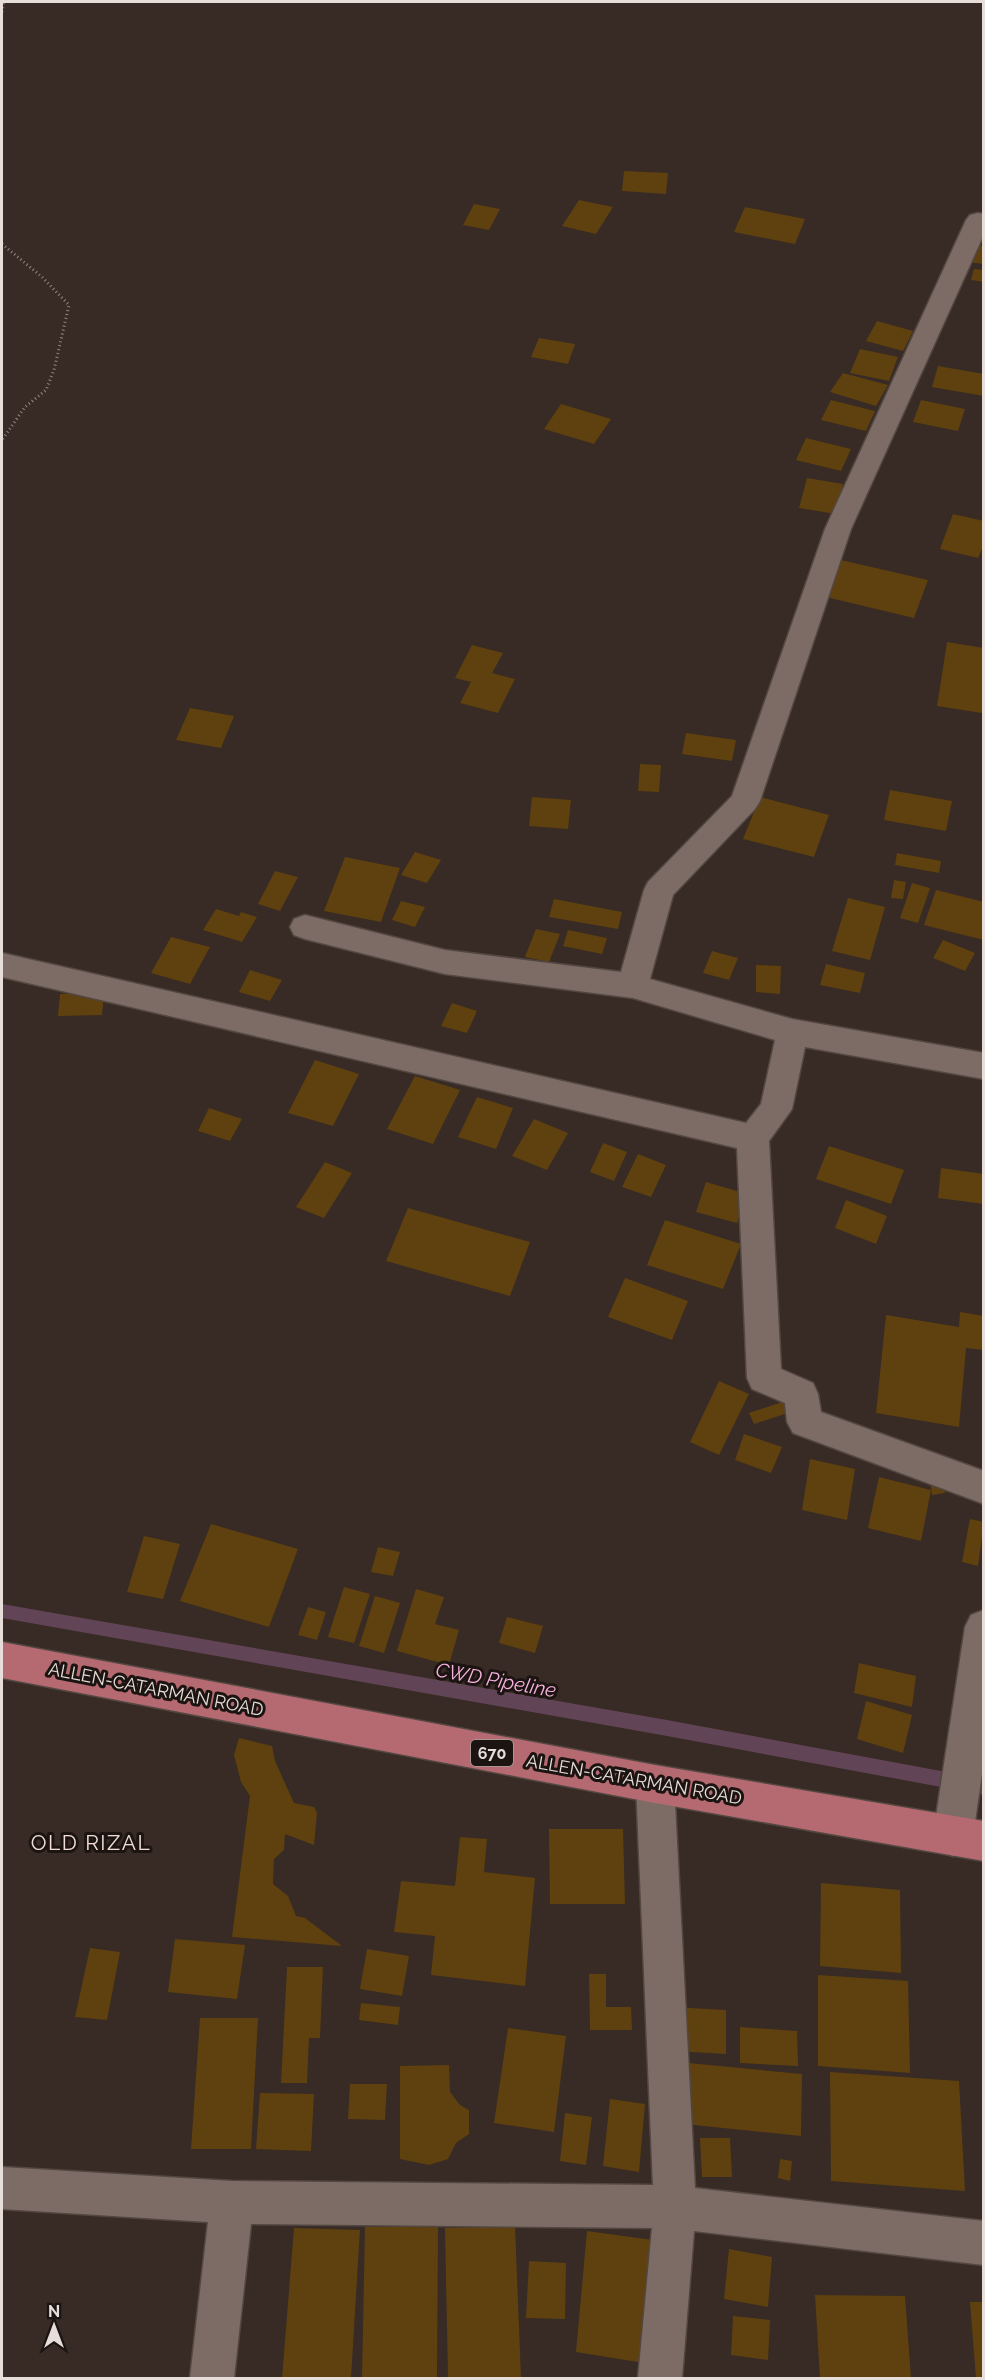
<svg xmlns="http://www.w3.org/2000/svg" width="985" height="2380" font-family="Raleway,sans-serif">
<style>
.lines{fill:none;stroke-linecap:round;stroke-linejoin:round}
.stream{fill:#614455;fill-rule:evenodd}
.building{fill:#5e410f}
.minor-casing{stroke:#534742;stroke-width:3}
.major-casing{stroke:#534742;stroke-width:3}
.path{stroke:#948883;stroke-width:3;stroke-dasharray:1 3;stroke-linecap:butt}
.minor{fill:#7d6c65;fill-rule:evenodd}
.major{fill:#b56970;fill-rule:evenodd}
.labels{text-anchor:middle;dominant-baseline:central;stroke-width:6;stroke-linejoin:round;paint-order:stroke}
.shield{fill:#1b1411;stroke:#aaa19d;stroke-width:1.5}
.shield-label{font-size:16px;font-weight:bold;fill:#e7ddd9}
.street-label{font-size:18px;fill:#e7ddd9;stroke:#1b1411}
.water-label{font-size:20px;font-style:italic;fill:#f7b1de;stroke:#1b1411}
.quarter-label{font-size:21px;letter-spacing:1.5px;fill:#f1ddd5;stroke:#1b1411}
</style>
<rect width="100%" height="100%" fill="#382a24"/>
<g class="lines">
<!-- stream -->
<path class="stream" d="M 2,1604 L 667,1720 L 984,1779 L 984,1795 L 667,1736 L 2,1618 Z"/>
</g>
<!-- building -->
<g class="building">
<path d="M 624,171 L 668,173 L 666,194 L 622,191 Z"/>
<path d="M 579,200 L 613,207 L 596,234 L 562,226 Z"/>
<path d="M 474,204 L 500,209 L 489,230 L 463,225 Z"/>
<path d="M 745,207 L 805,219 L 795,244 L 734,232 Z"/>
<path d="M 972,245 L 984,246 L 984,264 L 968,262 Z"/>
<path d="M 974,269 L 984,270 L 984,282 L 971,280 Z"/>
<path d="M 877,321 L 913,331 L 903,351 L 866,341 Z"/>
<path d="M 539,338 L 575,344 L 568,364 L 531,357 Z"/>
<path d="M 860,349 L 898,357 L 889,381 L 850,373 Z"/>
<path d="M 938,366 L 984,374 L 984,396 L 932,387 Z"/>
<path d="M 843,373 L 888,385 L 876,406 L 830,392 Z"/>
<path d="M 831,400 L 875,411 L 866,431 L 821,420 Z"/>
<path d="M 921,400 L 965,409 L 958,431 L 913,422 Z"/>
<path d="M 561,404 L 611,419 L 594,444 L 544,429 Z"/>
<path d="M 806,438 L 851,449 L 841,471 L 796,460 Z"/>
<path d="M 807,478 L 843,484 L 836,514 L 799,508 Z"/>
<path d="M 953,514 L 984,521 L 984,544 L 978,558 L 940,549 Z"/>
<path d="M 841,560 L 928,580 L 914,618 L 826,597 Z"/>
<path d="M 947,642 L 984,648 L 982,713 L 937,706 Z"/>
<path d="M 472,645 L 503,653 L 492,673 L 515,679 L 498,713 L 460,703 L 471,682 L 455,678 Z"/>
<path d="M 190,708 L 234,716 L 221,748 L 176,740 Z"/>
<path d="M 686,733 L 736,740 L 732,761 L 682,754 Z"/>
<path d="M 640,764 L 661,765 L 659,792 L 638,791 Z"/>
<path d="M 890,790 L 952,801 L 946,831 L 884,820 Z"/>
<path d="M 532,797 L 571,800 L 568,829 L 529,826 Z"/>
<path d="M 760,797 L 829,815 L 814,857 L 743,839 Z"/>
<path d="M 415,852 L 441,860 L 427,883 L 401,875 Z"/>
<path d="M 897,853 L 941,861 L 939,873 L 895,865 Z"/>
<path d="M 345,857 L 400,868 L 381,922 L 324,911 Z"/>
<path d="M 275,871 L 298,877 L 280,911 L 258,904 Z"/>
<path d="M 894,880 L 906,882 L 903,899 L 891,898 Z"/>
<path d="M 912,883 L 930,888 L 918,923 L 900,918 Z"/>
<path d="M 936,890 L 984,902 L 984,940 L 924,925 Z"/>
<path d="M 848,898 L 885,907 L 870,960 L 832,951 Z"/>
<path d="M 554,899 L 622,912 L 618,929 L 549,917 Z"/>
<path d="M 401,901 L 425,907 L 415,927 L 392,920 Z"/>
<path d="M 216,909 L 239,916 L 241,912 L 257,917 L 242,942 L 203,930 Z"/>
<path d="M 536,929 L 560,934 L 549,962 L 525,957 Z"/>
<path d="M 568,930 L 607,938 L 602,954 L 563,946 Z"/>
<path d="M 171,937 L 210,947 L 190,984 L 151,973 Z"/>
<path d="M 943,940 L 975,953 L 965,971 L 933,958 Z"/>
<path d="M 712,951 L 738,958 L 729,980 L 703,973 Z"/>
<path d="M 826,964 L 865,973 L 860,993 L 820,985 Z"/>
<path d="M 756,965 L 781,966 L 780,994 L 756,992 Z"/>
<path d="M 250,970 L 282,980 L 270,1001 L 239,992 Z"/>
<path d="M 104,993 L 102,1015 L 58,1016 L 60,994 Z"/>
<path d="M 452,1003 L 477,1011 L 467,1033 L 441,1026 Z"/>
<path d="M 315,1060 L 359,1074 L 333,1126 L 288,1113 Z"/>
<path d="M 415,1076 L 460,1090 L 433,1144 L 387,1129 Z"/>
<path d="M 477,1097 L 513,1108 L 496,1149 L 458,1137 Z"/>
<path d="M 209,1108 L 242,1119 L 230,1141 L 198,1131 Z"/>
<path d="M 534,1119 L 568,1133 L 547,1170 L 512,1156 Z"/>
<path d="M 603,1143 L 627,1152 L 614,1181 L 590,1172 Z"/>
<path d="M 829,1146 L 904,1170 L 891,1204 L 816,1179 Z"/>
<path d="M 638,1154 L 666,1165 L 651,1197 L 622,1187 Z"/>
<path d="M 325,1162 L 352,1173 L 324,1218 L 296,1207 Z"/>
<path d="M 941,1168 L 984,1174 L 984,1204 L 938,1198 Z"/>
<path d="M 706,1182 L 747,1194 L 737,1223 L 696,1212 Z"/>
<path d="M 846,1200 L 887,1216 L 876,1244 L 835,1228 Z"/>
<path d="M 408,1208 L 530,1242 L 510,1296 L 386,1261 Z"/>
<path d="M 665,1220 L 741,1244 L 723,1289 L 647,1265 Z"/>
<path d="M 625,1278 L 688,1301 L 672,1340 L 608,1317 Z"/>
<path d="M 960,1312 L 984,1316 L 984,1350 L 966,1348 L 959,1427 L 876,1413 L 886,1315 L 959,1327 Z"/>
<path d="M 719,1381 L 749,1394 L 719,1455 L 690,1442 Z"/>
<path d="M 788,1400 L 794,1411 L 754,1424 L 749,1413 Z"/>
<path d="M 744,1434 L 782,1447 L 771,1473 L 735,1460 Z"/>
<path d="M 810,1459 L 855,1469 L 847,1520 L 802,1510 Z"/>
<path d="M 879,1477 L 931,1490 L 921,1541 L 868,1528 Z"/>
<path d="M 930,1479 L 942,1479 L 945,1493 L 932,1495 Z"/>
<path d="M 970,1519 L 984,1522 L 978,1566 L 962,1562 Z"/>
<path d="M 211,1524 L 298,1549 L 269,1627 L 180,1601 Z"/>
<path d="M 144,1536 L 180,1544 L 163,1599 L 127,1592 Z"/>
<path d="M 378,1547 L 400,1552 L 393,1576 L 371,1572 Z"/>
<path d="M 344,1587 L 370,1594 L 354,1643 L 328,1637 Z"/>
<path d="M 416,1589 L 444,1597 L 435,1624 L 459,1630 L 449,1665 L 397,1651 Z"/>
<path d="M 375,1596 L 400,1603 L 384,1653 L 359,1646 Z"/>
<path d="M 308,1607 L 326,1612 L 317,1640 L 298,1635 Z"/>
<path d="M 507,1617 L 543,1626 L 535,1653 L 499,1643 Z"/>
<path d="M 859,1663 L 916,1676 L 912,1707 L 854,1693 Z"/>
<path d="M 866,1701 L 912,1715 L 903,1753 L 857,1739 Z"/>
<path d="M 239,1738 L 272,1746 L 275,1761 L 294,1803 L 314,1807 L 317,1813 L 314,1845 L 285,1834 L 284,1850 L 274,1859 L 273,1884 L 288,1896 L 296,1916 L 305,1918 L 342,1946 L 232,1937 L 250,1796 L 241,1782 L 234,1755 Z"/>
<path d="M 549,1829 L 623,1829 L 625,1904 L 550,1904 Z"/>
<path d="M 460,1837 L 487,1839 L 484,1872 L 535,1878 L 525,1986 L 431,1975 L 435,1936 L 394,1932 L 401,1881 L 455,1886 Z"/>
<path d="M 821,1883 L 900,1890 L 901,1973 L 820,1966 Z"/>
<path d="M 175,1939 L 245,1945 L 237,1999 L 168,1992 Z"/>
<path d="M 90,1948 L 120,1952 L 107,2020 L 75,2017 Z"/>
<path d="M 367,1949 L 409,1956 L 402,1996 L 360,1989 Z"/>
<path d="M 287,1967 L 323,1967 L 320,2038 L 309,2038 L 307,2083 L 281,2083 Z"/>
<path d="M 589,1974 L 606,1974 L 606,2007 L 631,2007 L 632,2030 L 590,2030 Z"/>
<path d="M 818,1975 L 908,1981 L 910,2073 L 818,2066 Z"/>
<path d="M 361,2003 L 400,2007 L 398,2025 L 359,2020 Z"/>
<path d="M 673,2007 L 726,2010 L 726,2054 L 673,2051 Z"/>
<path d="M 200,2018 L 258,2018 L 251,2149 L 191,2149 Z"/>
<path d="M 740,2027 L 797,2031 L 798,2066 L 740,2063 Z"/>
<path d="M 508,2028 L 566,2036 L 554,2132 L 494,2123 Z"/>
<path d="M 678,2062 L 802,2074 L 801,2136 L 675,2123 Z"/>
<path d="M 449,2065 L 450,2092 L 460,2105 L 469,2110 L 469,2134 L 456,2143 L 448,2159 L 429,2165 L 400,2159 L 400,2066 Z"/>
<path d="M 830,2072 L 959,2081 L 965,2191 L 831,2181 Z"/>
<path d="M 350,2084 L 387,2084 L 385,2120 L 348,2119 Z"/>
<path d="M 260,2093 L 314,2094 L 311,2151 L 256,2149 Z"/>
<path d="M 610,2099 L 645,2104 L 639,2172 L 603,2166 Z"/>
<path d="M 565,2113 L 592,2117 L 586,2165 L 560,2161 Z"/>
<path d="M 700,2138 L 730,2138 L 732,2177 L 702,2177 Z"/>
<path d="M 780,2159 L 792,2161 L 790,2181 L 778,2178 Z"/>
<path d="M 515,2226 L 521,2378 L 448,2378 L 445,2228 Z"/>
<path d="M 365,2227 L 438,2227 L 437,2378 L 362,2378 Z"/>
<path d="M 294,2228 L 360,2230 L 351,2378 L 282,2378 Z"/>
<path d="M 587,2231 L 660,2241 L 650,2364 L 576,2352 Z"/>
<path d="M 729,2249 L 772,2257 L 768,2307 L 724,2299 Z"/>
<path d="M 529,2261 L 566,2263 L 565,2319 L 526,2318 Z"/>
<path d="M 815,2295 L 905,2296 L 911,2378 L 820,2378 Z"/>
<path d="M 970,2302 L 984,2302 L 984,2378 L 976,2378 Z"/>
<path d="M 733,2316 L 770,2320 L 768,2360 L 731,2355 Z"/>
</g>
<g class="lines">
<defs>
<g id="minor">
<path d="M 978,213 L 984,214 L 984,234 L 851,529 L 760,801 L 755,809 L 673,895 L 650,979 L 792,1019 L 984,1053 L 984,1079 L 805,1047 L 792,1109 L 769,1141 L 781,1369 L 813,1383 L 818,1394 L 821,1412 L 984,1471 L 984,1504 L 793,1433 L 787,1422 L 785,1403 L 752,1389 L 747,1378 L 737,1148 L 2,977 L 2,953 L 746,1123 L 761,1104 L 775,1040 L 633,998 L 445,974 L 305,939 L 294,935 L 290,927 L 294,919 L 305,915 L 445,950 L 621,972 L 644,890 L 648,882 L 732,796 L 825,529 L 966,220 L 970,215 Z"/>
<path d="M 984,1610 L 984,1760 L 973,1836 L 967,1850 L 953,1856 L 939,1850 L 933,1836 L 965,1627 L 971,1615 Z"/>
<path d="M 655,1765 L 669,1770 L 674,1784 L 695,2188 L 984,2221 L 984,2265 L 694,2231 L 682,2378 L 638,2378 L 652,2228 L 251,2224 L 234,2378 L 190,2378 L 208,2222 L 2,2209 L 2,2167 L 232,2181 L 653,2185 L 636,1784 L 641,1770 Z"/>
</g>
<path id="major" d="M 2,1642 L 655,1765 L 984,1821 L 984,1861 L 655,1803 L 2,1678 Z"/>
</defs>
<!-- minor casing -->
<use href="#minor" class="minor-casing"/>
<!-- major casing -->
<use href="#major" class="major-casing"/>
<!-- path -->
<g class="path">
<path d="M 2,12 L 4,2"/>
<path d="M 2,244 L 42,277 L 69,305 L 54,370 L 46,390 L 25,407 L 2,440"/>
</g>
<!-- minor -->
<use href="#minor" class="minor"/>
<!-- major -->
<use href="#major" class="major"/>
</g>
<g class="labels">
<!-- shield labels -->
<rect class="shield" x="471" y="1740" width="42" height="26" rx="4.5"/>
<g class="shield-label">
<text x="492" y="1753">670</text>
</g>
<!-- street labels -->
<g class="street-label">
<text transform="translate(156 1689) rotate(11)">ALLEN-CATARMAN ROAD</text>
<text transform="translate(634 1779) rotate(10)">ALLEN-CATARMAN ROAD</text>
</g>
<!-- water labels -->
<g class="water-label">
<text transform="translate(496 1680) rotate(10)">CWD Pipeline</text>
</g>
<!-- quarter labels -->
<g class="quarter-label">
<text x="91" y="1842">OLD RIZAL</text>
</g>
</g>
<!-- border -->
<rect width="985" height="2380" fill="none" stroke="#e7ddd9" stroke-width="6"/>
<!-- north arrow -->
<g transform="translate(54 2326)" stroke="#1b1411" stroke-width="4.5" paint-order="stroke">
<path d="M0-4.5L10 22L0 15L-10 22Z" fill="#e7ddd9"/>
<text y="-9" font-size="16" font-weight="bold" text-anchor="middle" fill="#e7ddd9">N</text>
</g>
</svg>
